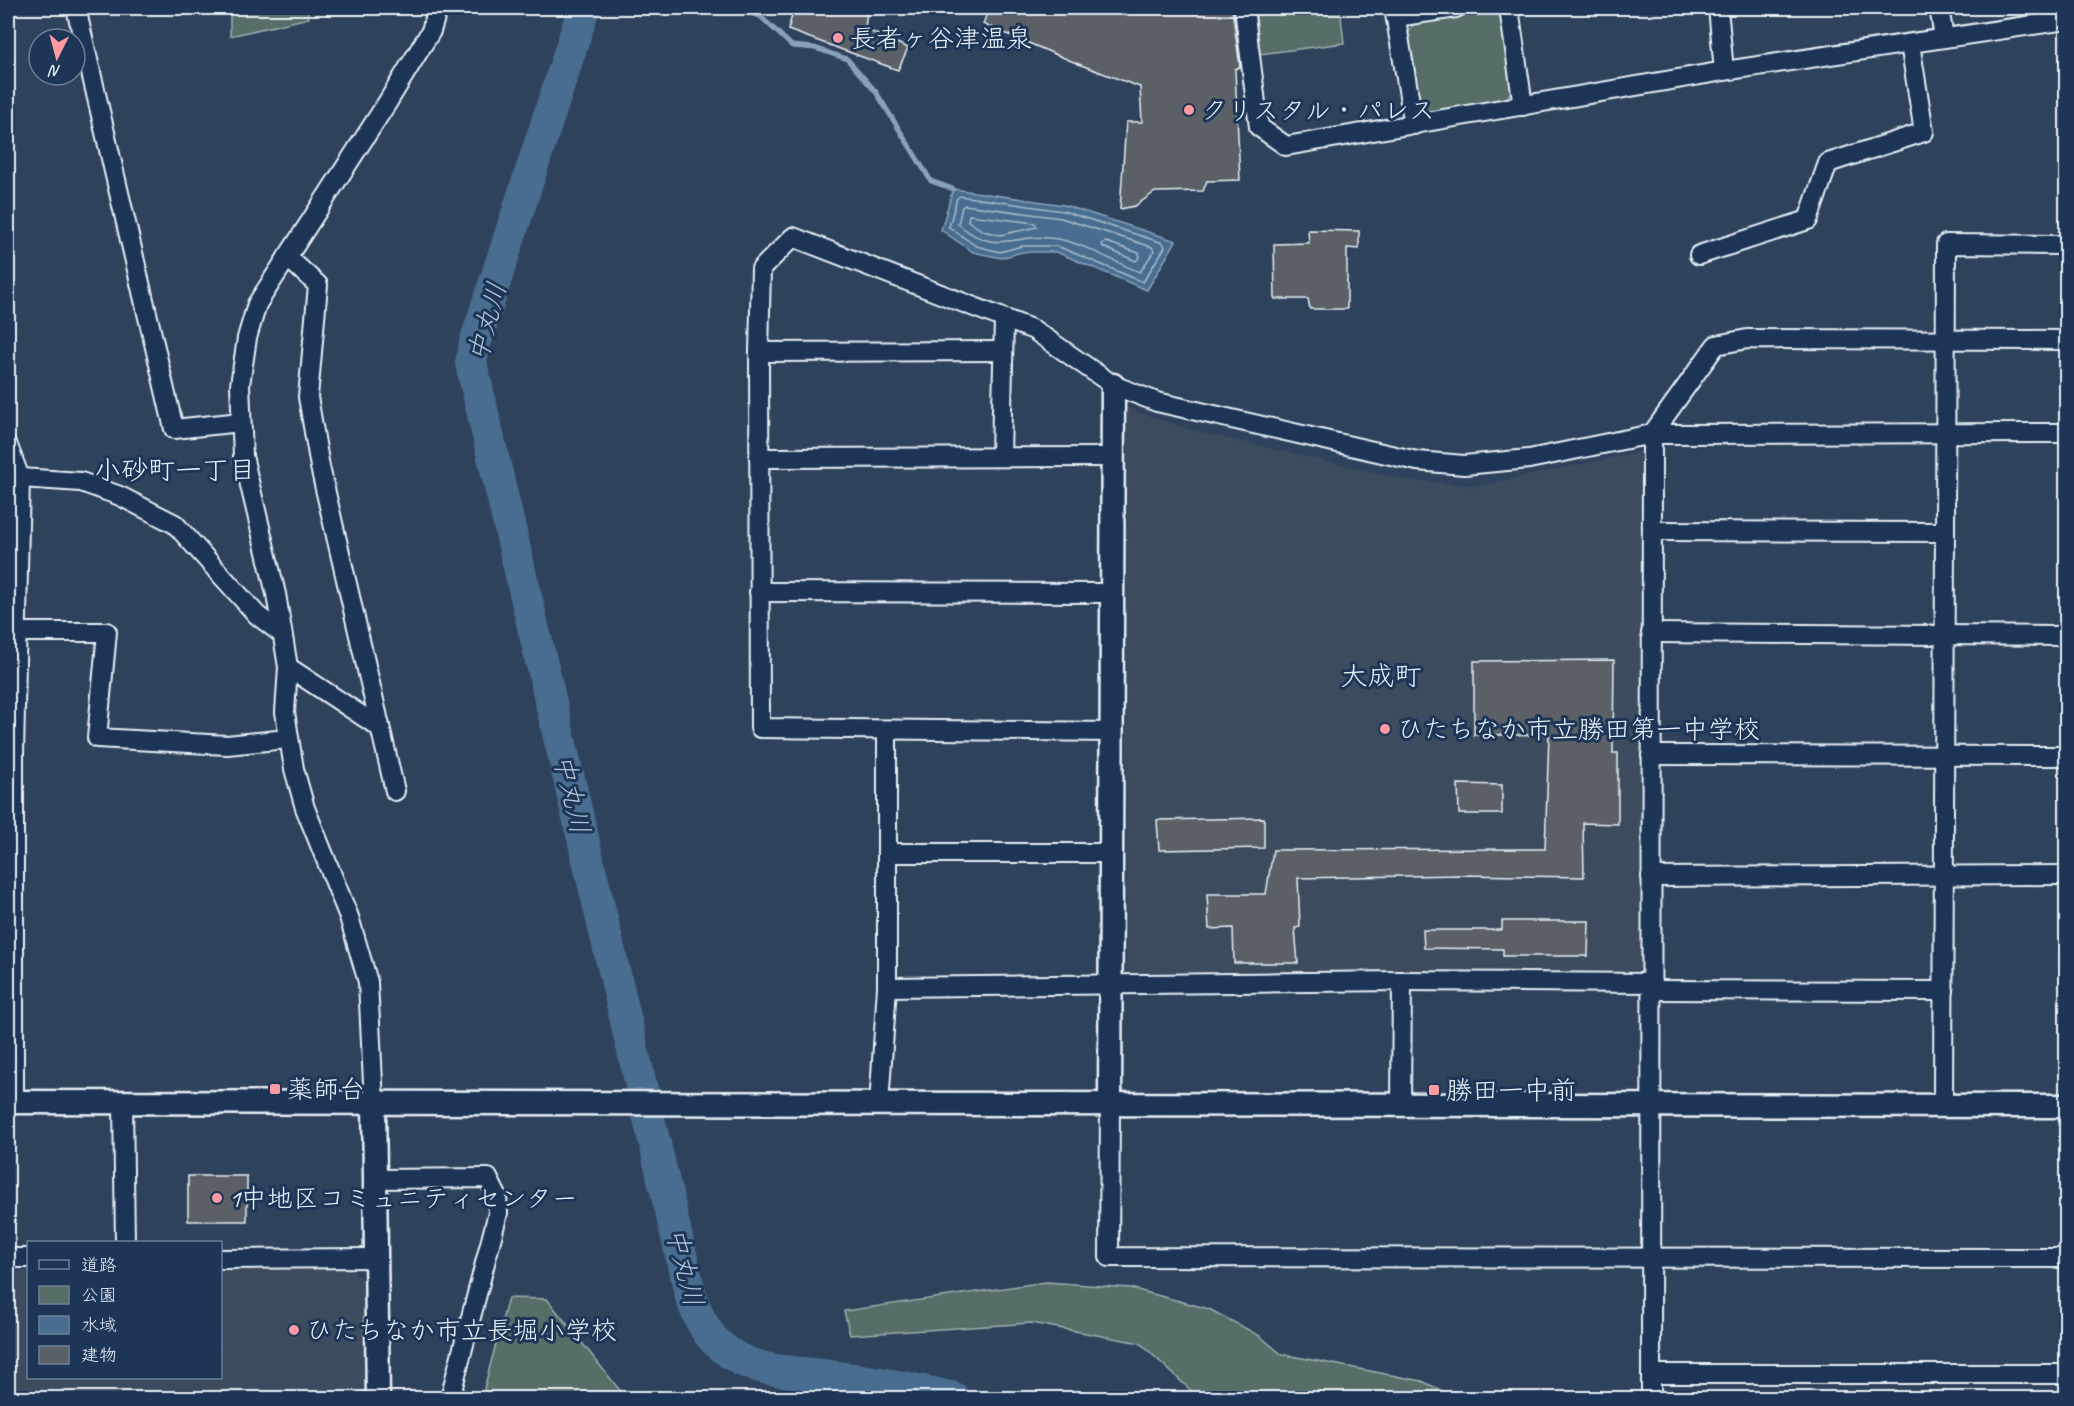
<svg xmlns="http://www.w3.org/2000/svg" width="2074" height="1406" font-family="Caveat,'Klee One',sans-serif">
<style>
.built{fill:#3c4b5f}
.green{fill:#566d68;stroke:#9fafb0;stroke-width:1.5}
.water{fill:#496d90;stroke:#89a2ba;stroke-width:1.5}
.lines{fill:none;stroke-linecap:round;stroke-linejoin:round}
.shore{stroke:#a8bcce;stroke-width:1.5}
.stream{stroke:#89a2ba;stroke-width:5}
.river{stroke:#496d90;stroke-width:32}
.building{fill:#5a6166;stroke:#e8f1f8;stroke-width:1.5}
.minor-casing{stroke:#e8f1f8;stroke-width:22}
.tertiary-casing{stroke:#e8f1f8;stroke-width:27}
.minor{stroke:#1d3557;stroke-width:18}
.tertiary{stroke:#1d3557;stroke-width:22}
.poi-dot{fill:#ff9aa2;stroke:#1d3557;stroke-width:2}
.labels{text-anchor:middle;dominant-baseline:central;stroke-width:6;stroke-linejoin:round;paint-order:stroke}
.poi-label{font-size:26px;fill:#e8f1f8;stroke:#1d3557;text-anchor:start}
.water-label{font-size:27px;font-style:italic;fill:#b0c3d4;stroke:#1d3557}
.neighbourhood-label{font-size:27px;fill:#e8f1f8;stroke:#1d3557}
</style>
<rect width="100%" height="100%" fill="#2f425c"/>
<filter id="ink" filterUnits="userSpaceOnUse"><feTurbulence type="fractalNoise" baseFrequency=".0167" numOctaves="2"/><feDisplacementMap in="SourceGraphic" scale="12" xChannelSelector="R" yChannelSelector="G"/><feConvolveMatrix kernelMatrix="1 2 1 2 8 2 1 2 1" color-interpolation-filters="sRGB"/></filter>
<g filter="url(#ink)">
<!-- built -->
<g class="built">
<path d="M 1127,408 L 1191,430 L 1406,480 L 1479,486 L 1645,451 L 1641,971 L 1126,976 Z"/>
<path d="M 347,1267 L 368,1283 L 366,1398 L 8,1398 L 8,1271 L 28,1271 L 28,1378 L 220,1378 L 221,1268 Z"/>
</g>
<!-- green -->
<g class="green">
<path d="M 230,8 L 307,8 L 309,18 L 230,36 Z"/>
<path d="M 1255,8 L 1340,8 L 1344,43 L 1260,54 Z"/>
<path d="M 1491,11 L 1503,14 L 1513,89 L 1505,101 L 1428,112 L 1419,104 L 1407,35 L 1415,22 Z"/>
<path d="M 1046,1282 L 1130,1288 L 1209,1309 L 1260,1336 L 1281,1354 L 1422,1381 L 1457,1398 L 1199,1398 L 1140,1343 L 1031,1323 L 850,1335 L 844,1311 Z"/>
<path d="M 508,1298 L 547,1299 L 626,1398 L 488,1398 L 484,1389 Z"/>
</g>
<!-- water -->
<path class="water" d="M 953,189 L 1064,205 L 1176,241 L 1147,290 L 1056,252 L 1022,252 L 1001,258 L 973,252 L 941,230 Z"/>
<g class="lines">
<!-- shore -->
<g class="shore">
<path d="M 960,196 L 1063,211 L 1163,243 L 1165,247 L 1143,282 L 1057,246 L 1022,246 L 1000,252 L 976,246 L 949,227 L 957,198 Z"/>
<path d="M 965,205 L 1061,218 L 1152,247 L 1154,251 L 1140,272 C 1116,263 1082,243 1058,239 C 1016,231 998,258 958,224 L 962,207 Z"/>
<path d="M 969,215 L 1035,223 L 1037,227 L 1000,235 L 983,231 L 968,221 Z"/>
<path d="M 1106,242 L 1139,253 L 1140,257 L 1136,261 L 1103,247 L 1102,244 Z"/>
</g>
<!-- stream -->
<path class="stream" d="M 735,8 L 760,16 L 792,46 L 815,48 L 847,59 L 876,92 L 931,181 L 953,189"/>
<!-- river -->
<path class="river" d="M 584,8 L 475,343 L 471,363 L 691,1297 C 701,1326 712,1345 741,1360 C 768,1373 802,1372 831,1376 C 872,1381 914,1388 954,1398"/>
</g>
<!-- building -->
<g class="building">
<path d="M 794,8 L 856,8 L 867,10 L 865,29 L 908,48 L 898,70 L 788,30 Z"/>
<path d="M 989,8 L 1090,8 L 1107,14 L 1109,8 L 1232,8 L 1240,67 L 1235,69 L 1240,180 L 1207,181 L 1203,191 L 1155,192 L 1135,206 L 1120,209 L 1126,122 L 1142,122 L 1140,87 L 1081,65 L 983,24 Z"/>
<path d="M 1308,230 L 1359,231 L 1359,249 L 1347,248 L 1347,309 L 1310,309 L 1308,299 L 1275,299 L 1274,244 L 1309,243 Z"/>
<path d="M 1614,660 L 1613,753 L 1618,753 L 1618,824 L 1583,823 L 1584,877 L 1461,875 L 1298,878 L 1300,927 L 1295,928 L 1298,963 L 1234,963 L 1233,928 L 1209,929 L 1207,894 L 1266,894 L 1273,850 L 1545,849 L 1549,735 L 1474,735 L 1474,661 Z"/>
<path d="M 1458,784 L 1502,785 L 1502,814 L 1459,814 Z"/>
<path d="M 1264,818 L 1264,848 L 1159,850 L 1157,820 Z"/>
<path d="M 1502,921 L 1589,921 L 1588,956 L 1503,956 L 1503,949 L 1424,948 L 1423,930 L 1502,930 Z"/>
<rect x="188" y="1176" width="59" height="45"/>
</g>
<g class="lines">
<defs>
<g id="minor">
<path d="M 76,8 L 174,429 L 241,422"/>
<path d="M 1244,8 L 1259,127 L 1286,146 L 1724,71 L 2066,20"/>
<path d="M 1394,8 L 1414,125"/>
<path d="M 1509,8 L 1523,106"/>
<path d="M 1718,8 L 1724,71"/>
<path d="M 1939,8 L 1944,37"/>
<path d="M 1396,17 L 1456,8"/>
<path d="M 1699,255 L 1808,220 L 1828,163 L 1924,132 L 1910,44"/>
<path d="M 287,257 L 318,285 L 308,397 L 320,467 L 395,791"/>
<path d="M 759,352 L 1003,351"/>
<path d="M 8,446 L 20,478 L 14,754 L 14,1102"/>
<path d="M 1001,457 L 1004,319"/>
<path d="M 759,458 L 1111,457"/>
<path d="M 20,478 L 81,482 L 120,496 L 175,524 L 257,615 L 282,634"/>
<path d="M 1652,531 L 1945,532"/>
<path d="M 759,592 L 1111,593"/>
<path d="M 8,632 L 107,632 L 97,738 L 227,745 L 287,739"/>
<path d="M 1651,633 L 2066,636"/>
<path d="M 288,667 L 379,727"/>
<path d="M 1110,732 L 760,728 L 759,352 L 761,269 L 793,237 L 1034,330 L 1113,385 L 1157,402 L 1417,461 L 1464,465 L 1529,459 L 1652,434 L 2066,433"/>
<path d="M 1651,755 L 2066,756"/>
<path d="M 889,853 L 1111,853"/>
<path d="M 1651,877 L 2066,875"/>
<path d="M 887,987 L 1402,981 L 1652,983"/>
<path d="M 1652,990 L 1944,991"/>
<path d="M 123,1103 L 125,1242"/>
<path d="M 374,1103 L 368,982 L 349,917 L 305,808 L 294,769 L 285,712 L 288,667 L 276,594 L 243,456 L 240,385 L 247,338 L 257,304 L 387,103 L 431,31 L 438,8"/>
<path d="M 879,1105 L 887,987 L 887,731"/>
<path d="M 1110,1105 L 1109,1257 L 2066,1258"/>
<path d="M 1401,1105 L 1402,981"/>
<path d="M 1943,1106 L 1946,244 L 2066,245"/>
<path d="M 376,1179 L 488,1178 L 497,1196 L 498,1213 L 450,1398"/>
<path d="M 8,1258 L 28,1258"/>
<path d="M 220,1259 L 377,1258"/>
<path d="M 1651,1374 L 2066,1374"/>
<path d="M 1651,1398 L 1652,434 L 1716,345 L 1747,339 L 2066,340"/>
</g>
<g id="tertiary">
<path d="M 8,1102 L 2066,1106"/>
<path d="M 374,1103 L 378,1398"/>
<path d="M 1110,1105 L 1113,385"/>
</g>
</defs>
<!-- minor casing -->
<use href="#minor" class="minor-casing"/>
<!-- tertiary casing -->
<use href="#tertiary" class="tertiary-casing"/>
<!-- minor -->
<use href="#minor" class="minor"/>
<!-- tertiary -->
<use href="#tertiary" class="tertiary"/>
</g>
</g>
<!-- markers -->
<g class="poi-dot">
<circle cx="838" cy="38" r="6"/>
<circle cx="1189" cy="110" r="6"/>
<circle cx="1385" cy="729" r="6"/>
<rect x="269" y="1083" width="12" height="12" rx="3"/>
<rect x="1428" y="1084" width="12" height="12" rx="3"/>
<circle cx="217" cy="1198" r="6"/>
<circle cx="294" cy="1330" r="6"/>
</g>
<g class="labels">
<!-- poi labels -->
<g class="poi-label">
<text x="850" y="38">長者ヶ谷津温泉</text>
<text x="1201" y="110">クリスタル・パレス</text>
<text x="1397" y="729">ひたちなか市立勝田第一中学校</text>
<text x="287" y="1089">薬師台</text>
<text x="1446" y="1090">勝田一中前</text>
<text x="229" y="1198">1中地区コミュニティセンター</text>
<text x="306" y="1330">ひたちなか市立長堀小学校</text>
</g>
<!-- water labels -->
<g class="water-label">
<text transform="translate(487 322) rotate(-75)">中丸川</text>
<text transform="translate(572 794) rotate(77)">中丸川</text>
<text transform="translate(685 1267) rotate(76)">中丸川</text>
</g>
<!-- neighbourhood labels -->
<g class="neighbourhood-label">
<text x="175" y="470">小砂町一丁目</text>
<text x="1381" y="676">大成町</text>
</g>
</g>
<!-- margin -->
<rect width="2074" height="1406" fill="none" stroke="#1d3557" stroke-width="30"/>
<rect x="15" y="15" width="2044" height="1376" fill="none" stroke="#e8f1f8" stroke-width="2" filter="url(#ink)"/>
<!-- legend -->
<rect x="27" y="1241" width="195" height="138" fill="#1d3557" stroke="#6e8097" stroke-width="1.5"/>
<rect x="39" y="1260" width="30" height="9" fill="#1d3557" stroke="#6e8097" stroke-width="1.5"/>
<text x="81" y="1271" font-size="18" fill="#e8f1f8">道路</text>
<rect x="39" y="1286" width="30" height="18" fill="#566d68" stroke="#6e8097" stroke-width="1.5"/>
<text x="81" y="1301" font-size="18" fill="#e8f1f8">公園</text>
<rect x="39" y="1316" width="30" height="18" fill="#496d90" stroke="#6e8097" stroke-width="1.5"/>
<text x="81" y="1331" font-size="18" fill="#e8f1f8">水域</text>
<rect x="39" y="1346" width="30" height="18" fill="#5a6166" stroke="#6e8097" stroke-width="1.5"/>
<text x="81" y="1361" font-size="18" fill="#e8f1f8">建物</text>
<!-- north arrow -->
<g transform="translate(57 57) rotate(186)"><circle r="28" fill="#1d3557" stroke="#6e8097" stroke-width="1.5"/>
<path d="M0-4.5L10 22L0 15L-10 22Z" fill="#ff9aa2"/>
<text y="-9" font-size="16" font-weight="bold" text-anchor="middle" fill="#e8f1f8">N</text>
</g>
</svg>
